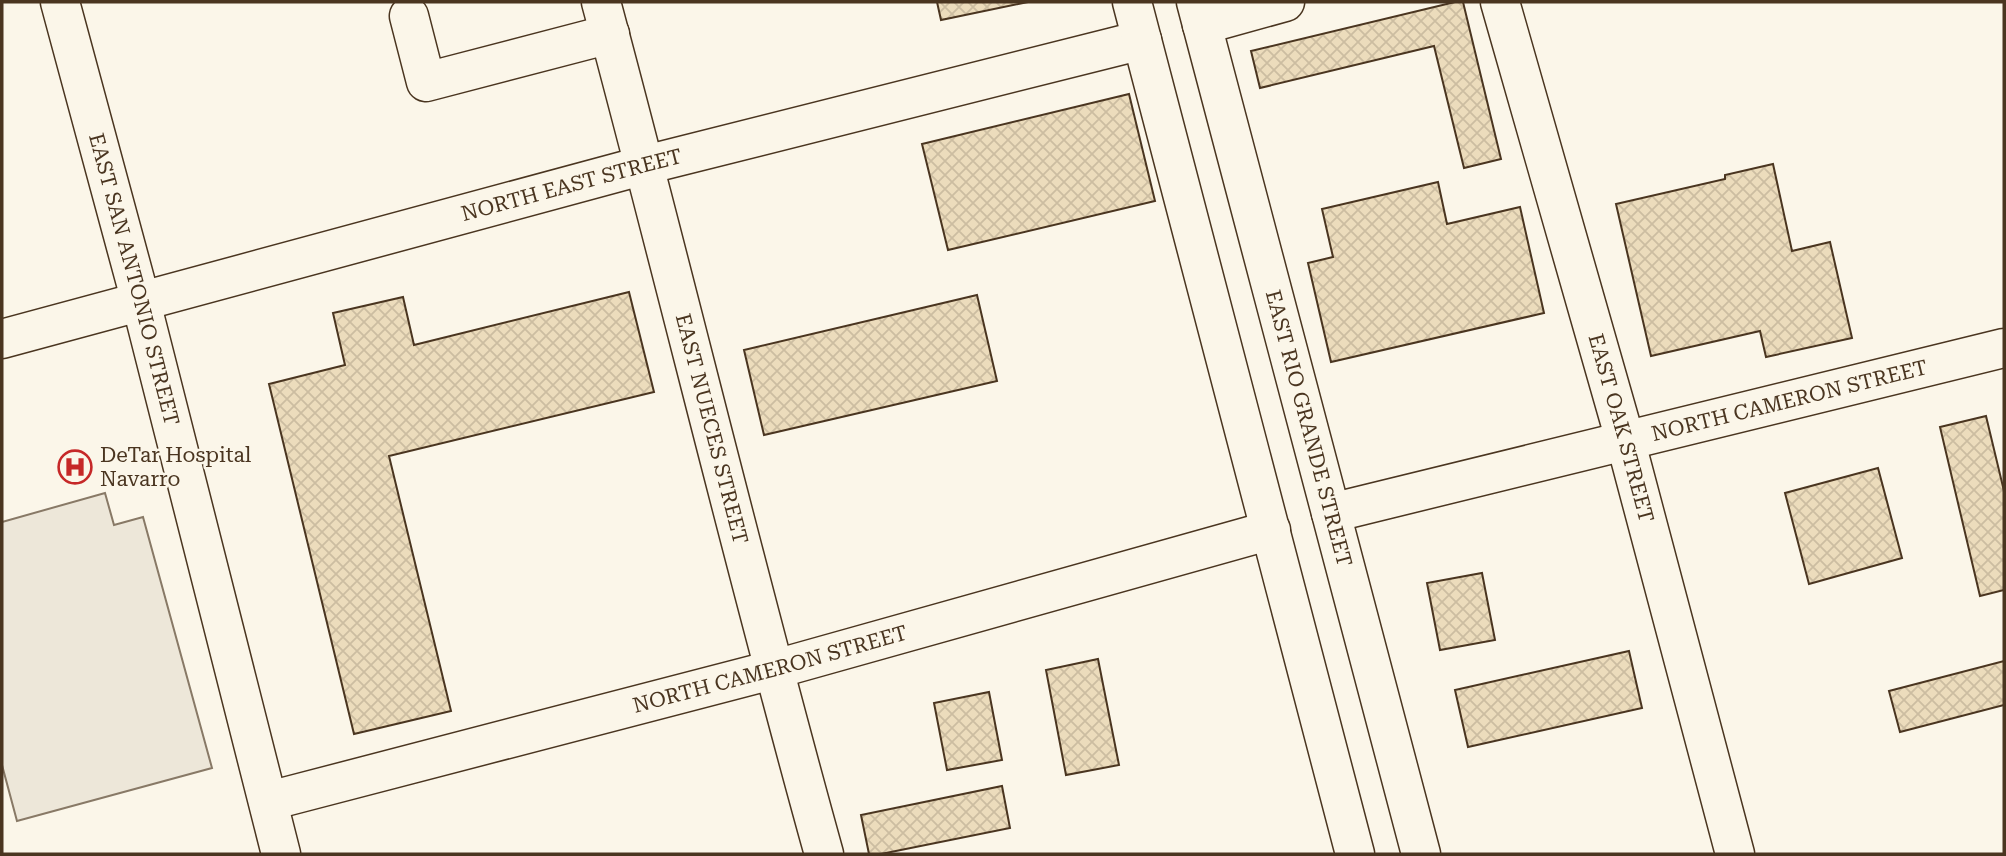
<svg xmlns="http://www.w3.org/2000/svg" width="2006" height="856" font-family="'Roboto Serif',serif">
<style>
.parking{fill:#ede7d9;stroke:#887966;stroke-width:2}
.building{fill:url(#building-cross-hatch);stroke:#4a3520;stroke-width:2}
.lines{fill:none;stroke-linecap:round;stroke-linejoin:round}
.minor-casing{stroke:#4a3520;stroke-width:41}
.major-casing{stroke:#4a3520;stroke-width:41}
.minor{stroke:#fbf6e9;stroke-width:38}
.major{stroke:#fbf6e9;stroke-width:38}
.labels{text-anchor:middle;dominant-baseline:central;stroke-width:5;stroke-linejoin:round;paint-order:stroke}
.street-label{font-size:21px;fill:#4a3520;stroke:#fbf6e9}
.poi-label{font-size:21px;fill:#4a3520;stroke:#fbf6e9;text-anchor:start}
</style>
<defs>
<pattern id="building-cross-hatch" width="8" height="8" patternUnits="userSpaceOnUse" patternTransform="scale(1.75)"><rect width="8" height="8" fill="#ecdcbc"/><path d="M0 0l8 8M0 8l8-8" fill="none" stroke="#ccbda1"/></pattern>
</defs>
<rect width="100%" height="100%" fill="#fbf6e9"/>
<!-- parking -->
<path class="parking" d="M 105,493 L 114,525 L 143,517 L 212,768 L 17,821 L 2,765 L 2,522 Z"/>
<!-- building -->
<g class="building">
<path d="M 937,2 L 1028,2 L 941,20 Z"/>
<path d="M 1455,2 L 1463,2 L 1501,159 L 1464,168 L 1434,46 L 1260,88 L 1251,51 Z"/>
<path d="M 1129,94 L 1155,201 L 948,250 L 922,144 Z"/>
<path d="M 1773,164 L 1792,251 L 1830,242 L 1852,338 L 1766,357 L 1760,331 L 1651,356 L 1616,204 L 1725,179 L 1725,175 Z"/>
<path d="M 1438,182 L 1447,224 L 1520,207 L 1544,313 L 1331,362 L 1308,263 L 1333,257 L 1322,209 Z"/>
<path d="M 629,292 L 654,392 L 389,456 L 451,711 L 354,734 L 269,384 L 345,365 L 333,313 L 403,297 L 414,345 Z"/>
<path d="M 977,295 L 997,381 L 764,435 L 744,350 Z"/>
<path d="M 1986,416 L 2004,491 L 2004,590 L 1980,596 L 1940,427 Z"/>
<path d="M 1878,468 L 1902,558 L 1809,584 L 1785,493 Z"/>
<path d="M 1482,573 L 1495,640 L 1440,650 L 1427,583 Z"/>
<path d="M 1629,651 L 1642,708 L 1468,747 L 1455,690 Z"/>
<path d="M 1098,659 L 1119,765 L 1066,775 L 1046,670 Z"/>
<path d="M 2004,661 L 2004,705 L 1900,732 L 1889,691 Z"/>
<path d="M 989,692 L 1002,760 L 947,770 L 934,703 Z"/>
<path d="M 1002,786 L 1010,828 L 881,854 L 869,854 L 861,815 Z"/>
</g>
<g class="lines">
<defs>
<g id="minor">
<path id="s1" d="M 60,2 L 141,302 L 281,854"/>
<path id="s2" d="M 601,2 C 677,285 745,571 824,854"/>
<path id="s3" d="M 1500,2 L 1626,443 L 1735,854"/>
<path d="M 409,16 L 426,82 L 610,34"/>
<path d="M 1202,25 L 1285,2"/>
<path id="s4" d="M 2,339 L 645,165 L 1142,40"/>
<path id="s5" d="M 1331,513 L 2004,348"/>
<path id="s6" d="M 269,801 L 772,670 L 1271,530"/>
</g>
<g id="major">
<path d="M 1132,2 L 1355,854"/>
<path id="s7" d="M 1196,2 L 1421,854"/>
</g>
</defs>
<!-- minor casing -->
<use href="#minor" class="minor-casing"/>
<!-- major casing -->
<use href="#major" class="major-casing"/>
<!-- minor -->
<use href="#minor" class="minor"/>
<!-- major -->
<use href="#major" class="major"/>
</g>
<!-- icons -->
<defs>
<symbol id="hospital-ring" viewBox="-11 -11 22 22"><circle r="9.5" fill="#fbf6e9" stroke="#c62828" stroke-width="1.5"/><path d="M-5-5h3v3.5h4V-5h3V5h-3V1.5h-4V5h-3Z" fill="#c62828"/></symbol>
</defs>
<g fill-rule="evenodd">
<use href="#hospital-ring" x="56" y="448" width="38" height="38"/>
</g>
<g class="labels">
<!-- street labels -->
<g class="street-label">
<text stroke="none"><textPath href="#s4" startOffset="590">NORTH EAST STREET</textPath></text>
<text stroke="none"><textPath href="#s1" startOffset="287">EAST SAN ANTONIO STREET</textPath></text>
<text stroke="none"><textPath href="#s5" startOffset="472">NORTH CAMERON STREET</textPath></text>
<text stroke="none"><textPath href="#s3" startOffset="443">EAST OAK STREET</textPath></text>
<text stroke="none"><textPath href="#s2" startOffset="441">EAST NUECES STREET</textPath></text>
<text stroke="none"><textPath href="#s7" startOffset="441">EAST RIO GRANDE STREET</textPath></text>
<text stroke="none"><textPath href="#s6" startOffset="518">NORTH CAMERON STREET</textPath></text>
</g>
<!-- poi labels -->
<g class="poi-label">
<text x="100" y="455">DeTar Hospital<tspan x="100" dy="24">Navarro</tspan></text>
</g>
</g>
<!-- border -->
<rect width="2006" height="856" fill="none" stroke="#4a3520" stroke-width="7"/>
</svg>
